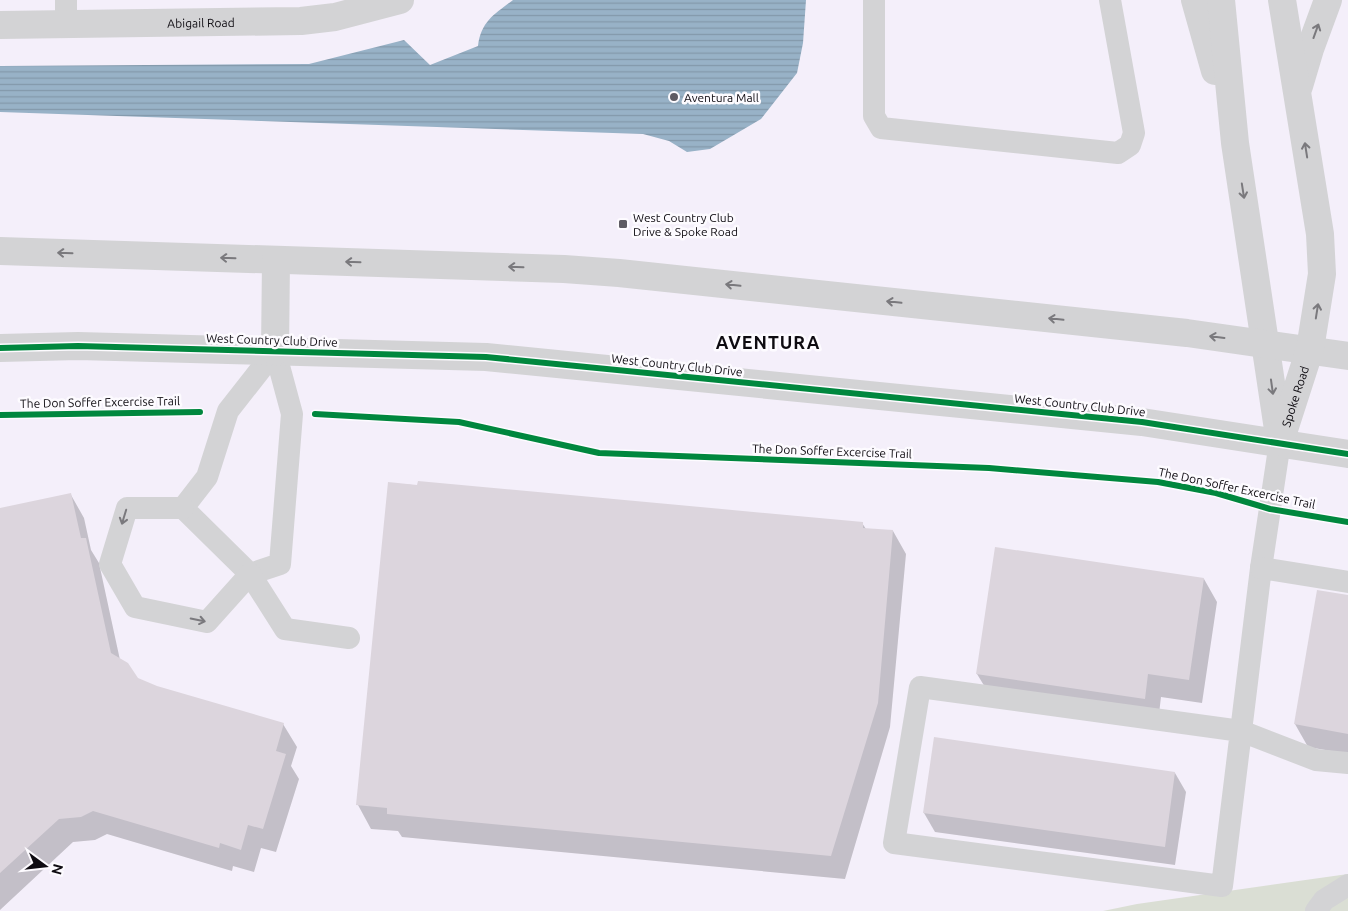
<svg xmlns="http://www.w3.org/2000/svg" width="1348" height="911" font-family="Ubuntu,sans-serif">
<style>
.grass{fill:#daded4}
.water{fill:url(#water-rules)}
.shadow{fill:#0003}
.building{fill:#dcd5dd}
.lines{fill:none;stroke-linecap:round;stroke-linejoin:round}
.service{stroke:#d3d3d5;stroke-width:22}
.minor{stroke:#d3d3d5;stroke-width:28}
.tertiary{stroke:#d3d3d5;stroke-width:28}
.cycleway-casing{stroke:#fdfbff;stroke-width:9}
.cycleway{stroke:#00873e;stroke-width:6}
.oneway{stroke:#7a797d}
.poi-dot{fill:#5e5b63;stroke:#fdfbff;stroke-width:2}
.labels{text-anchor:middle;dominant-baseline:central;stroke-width:5;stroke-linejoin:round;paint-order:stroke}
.street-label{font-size:12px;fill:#0e0b11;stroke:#fdfbff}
.poi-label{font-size:12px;fill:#0e0b11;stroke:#fdfbff;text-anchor:start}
.district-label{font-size:18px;font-weight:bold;letter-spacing:1px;fill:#0e0b11;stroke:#fdfbff}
</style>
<defs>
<pattern id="water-rules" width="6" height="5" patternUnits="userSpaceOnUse" patternTransform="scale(1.25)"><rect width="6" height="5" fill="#98b2c7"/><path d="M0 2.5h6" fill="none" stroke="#8298aa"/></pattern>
</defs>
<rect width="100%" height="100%" fill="#f4effa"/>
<!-- grass -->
<path class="grass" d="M 1348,874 L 1348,911 L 1103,911 L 1137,904 Z"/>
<!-- water -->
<path class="water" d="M 513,0 L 806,0 L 803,43 L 797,73 L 761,119 L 710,149 L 687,152 L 669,141 L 643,134 L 0,112 L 0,66 L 309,64 L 404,40 L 430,65 L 478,46 C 481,21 495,14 513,0 Z"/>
<!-- shadow -->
<g class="shadow">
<path d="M 389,483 L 862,523 L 866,529 L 893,531 L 906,554 L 890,727 L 845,879 L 402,837 L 398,831 L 371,829 L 358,805 Z"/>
<path d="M 71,495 L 84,518 L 91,550 L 99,563 L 120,660 L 137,679 L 157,687 L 283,724 L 297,747 L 291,766 L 299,779 L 276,852 L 261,848 L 254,872 L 233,866 L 232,871 L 107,834 L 95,840 L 73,842 L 0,910 L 0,509 Z"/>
<path d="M 1204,579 L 1217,602 L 1202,703 L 1161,697 L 1158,722 L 991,697 L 977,674 Z"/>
<path d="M 1348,597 L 1348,754 L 1308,747 L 1295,724 Z"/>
<path d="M 1175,773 L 1186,792 L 1175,865 L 935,832 L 924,813 Z"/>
</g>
<!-- building -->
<g class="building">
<path d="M 418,481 L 863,522 L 863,528 L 893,530 L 878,703 L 831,856 L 387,814 L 387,808 L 356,805 L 388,482 L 417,485 Z"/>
<path d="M 71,493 L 81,538 L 86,538 L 111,653 L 128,663 L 138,678 L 157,686 L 284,723 L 276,751 L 286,754 L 263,829 L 248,825 L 241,850 L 220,843 L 219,848 L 93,811 L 81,817 L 59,819 L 0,873 L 0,508 Z"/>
<path d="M 995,547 L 1204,578 L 1189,680 L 1148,674 L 1145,699 L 976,674 Z"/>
<path d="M 1317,590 L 1348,595 L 1348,734 L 1294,724 Z"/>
<path d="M 934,737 L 1175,772 L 1165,847 L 923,813 Z"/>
</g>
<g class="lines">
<!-- service -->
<g class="service">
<path d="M 66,0 L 66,24"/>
<path d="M 874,0 L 874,116 L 881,128 L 1118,153 L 1130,145 L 1134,133 L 1110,0"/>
<path d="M 275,351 L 292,414 L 280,564 L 250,574 L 183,508 L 207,477 L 228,411 Z"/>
<path d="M 1280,442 L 1261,568 L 1222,886 L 894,843 L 920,687 L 1241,731 L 1316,760 L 1348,763"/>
<path d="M 183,508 L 127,508 L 110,564 L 135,607 L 207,622 L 250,574 L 285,629 L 349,638"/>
<path d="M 1261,568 L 1348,582"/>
<path d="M 1316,911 L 1324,900 L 1348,885"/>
</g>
<!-- minor -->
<path class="minor" id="s1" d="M 0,25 L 301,21 L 335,17 L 400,0"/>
<!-- tertiary -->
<g class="tertiary">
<path d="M 1195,0 L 1215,71"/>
<path d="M 1221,0 L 1235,143 L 1279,436"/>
<path d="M 1299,86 L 1310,49 L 1328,0"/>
<path d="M 0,251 L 564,269 L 619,273 L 1187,333 L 1348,356"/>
<path d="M 0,348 L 78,346 L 486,357 L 1142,422 L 1348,454"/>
<path d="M 275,351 L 276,260"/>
<path id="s2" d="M 1280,442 L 1310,349 L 1322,274 L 1320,234 L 1282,0"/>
</g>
<defs>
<g id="cycleway">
<path d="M 0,348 L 78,346 L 486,357 L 1142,422 L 1348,454"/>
<path d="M 315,414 L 459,422 L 599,453 L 989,468 L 1158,482 L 1216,493 L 1270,509 L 1348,522"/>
<path d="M 0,415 L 200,412"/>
</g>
</defs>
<!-- cycleway casing -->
<use href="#cycleway" class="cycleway-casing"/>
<!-- cycleway -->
<use href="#cycleway" class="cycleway"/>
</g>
<!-- one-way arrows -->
<defs><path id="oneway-shaft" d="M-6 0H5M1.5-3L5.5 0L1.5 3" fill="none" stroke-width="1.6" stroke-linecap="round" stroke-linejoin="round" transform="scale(1.25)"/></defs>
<g class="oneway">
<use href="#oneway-shaft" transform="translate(1316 31) rotate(-70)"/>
<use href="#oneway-shaft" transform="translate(1306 150) rotate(-99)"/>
<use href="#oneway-shaft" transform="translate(1243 191) rotate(81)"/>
<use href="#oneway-shaft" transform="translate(65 253) rotate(-178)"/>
<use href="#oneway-shaft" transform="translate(228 258) rotate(-178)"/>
<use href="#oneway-shaft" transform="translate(353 262) rotate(-178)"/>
<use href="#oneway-shaft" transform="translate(516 267) rotate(-178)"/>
<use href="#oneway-shaft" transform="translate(733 285) rotate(-174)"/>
<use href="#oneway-shaft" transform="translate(894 302) rotate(-174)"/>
<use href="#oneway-shaft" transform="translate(1317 311) rotate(-81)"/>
<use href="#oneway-shaft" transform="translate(1056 319) rotate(-174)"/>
<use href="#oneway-shaft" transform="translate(1217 337) rotate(-173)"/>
<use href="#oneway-shaft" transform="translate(1272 387) rotate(82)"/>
<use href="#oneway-shaft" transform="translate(124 517) rotate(107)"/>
<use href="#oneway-shaft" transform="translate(198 620) rotate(12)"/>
</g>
<!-- markers -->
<g class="poi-dot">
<circle cx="674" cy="97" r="5"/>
<rect x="618" y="219" width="10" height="10" rx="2.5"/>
</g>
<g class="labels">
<!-- street labels -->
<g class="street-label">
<text stroke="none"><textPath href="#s1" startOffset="201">Abigail Road</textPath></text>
<text transform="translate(272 340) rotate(2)">West Country Club Drive</text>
<text transform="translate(677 365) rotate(6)">West Country Club Drive</text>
<text stroke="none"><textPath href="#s2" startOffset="48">Spoke Road</textPath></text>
<text transform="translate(100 402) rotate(-1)">The Don Soffer Excercise Trail</text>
<text transform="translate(1080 405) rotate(6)">West Country Club Drive</text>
<text transform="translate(832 451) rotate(2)">The Don Soffer Excercise Trail</text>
<text transform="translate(1237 488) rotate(12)">The Don Soffer Excercise Trail</text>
</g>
<!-- poi labels -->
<g class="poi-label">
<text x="684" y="97">Aventura Mall</text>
<text x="633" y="217">West Country Club<tspan x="633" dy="14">Drive &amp; Spoke Road</tspan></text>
</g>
<!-- district labels -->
<g class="district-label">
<text x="768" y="342">AVENTURA</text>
</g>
</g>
<!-- north arrow -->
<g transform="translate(45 866) rotate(105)" stroke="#fdfbff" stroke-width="4" paint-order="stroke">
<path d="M0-4L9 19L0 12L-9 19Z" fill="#0e0b11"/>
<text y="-8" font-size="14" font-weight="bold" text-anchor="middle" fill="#0e0b11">N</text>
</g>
</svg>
